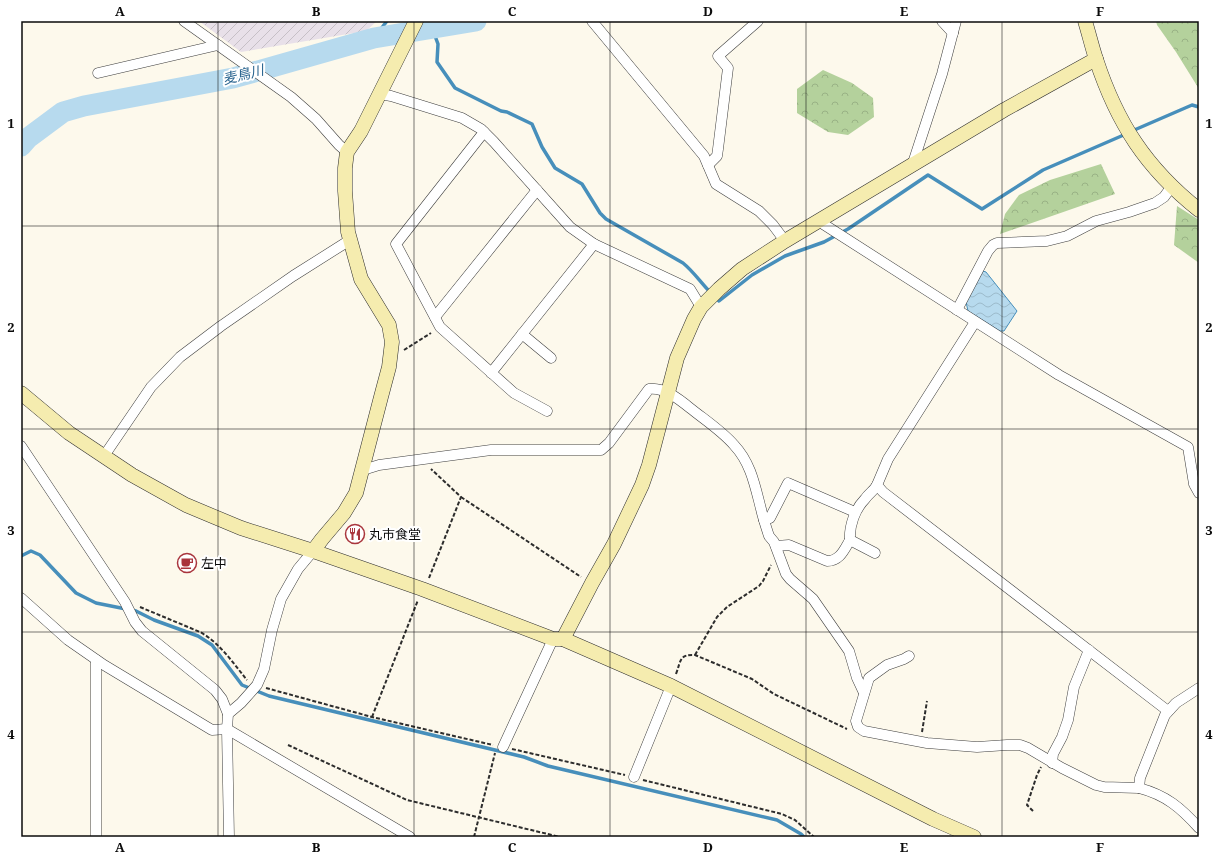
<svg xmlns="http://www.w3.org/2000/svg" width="1220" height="858" font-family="'Noto Serif','Noto Sans JP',serif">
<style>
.industrial{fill:url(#industrial-furrows)}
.forest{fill:url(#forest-crowns)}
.water{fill:url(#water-waves);stroke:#478fbb}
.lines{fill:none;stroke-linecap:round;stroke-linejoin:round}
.stream{stroke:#478fbb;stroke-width:3.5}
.river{stroke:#b7daee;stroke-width:21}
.street-casing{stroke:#3e3e3e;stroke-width:11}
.secondary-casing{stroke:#2d2d2d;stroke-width:15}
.path{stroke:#2d2d2d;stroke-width:2;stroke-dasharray:4 2;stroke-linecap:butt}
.street{stroke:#fff;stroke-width:10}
.secondary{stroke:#f5ecaf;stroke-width:14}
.grid{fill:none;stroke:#0b0b0b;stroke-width:1;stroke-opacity:0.55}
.labels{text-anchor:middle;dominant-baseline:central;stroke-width:4;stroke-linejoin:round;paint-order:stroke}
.poi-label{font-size:13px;fill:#0b0b0b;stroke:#fff;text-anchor:start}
.water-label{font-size:14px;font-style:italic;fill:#25618d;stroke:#fff}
.neatline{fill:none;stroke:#0b0b0b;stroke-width:1.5}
.grid-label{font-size:13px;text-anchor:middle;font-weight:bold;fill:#0b0b0b}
</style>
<defs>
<pattern id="industrial-furrows" width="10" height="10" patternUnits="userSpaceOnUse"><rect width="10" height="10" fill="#e8e0e9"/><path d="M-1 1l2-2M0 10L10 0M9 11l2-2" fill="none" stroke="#c6bfc6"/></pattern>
<pattern id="forest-crowns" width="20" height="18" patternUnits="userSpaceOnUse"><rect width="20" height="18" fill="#b4d19c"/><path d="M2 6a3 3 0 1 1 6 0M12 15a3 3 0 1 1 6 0" fill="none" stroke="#99b285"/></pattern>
<pattern id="water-waves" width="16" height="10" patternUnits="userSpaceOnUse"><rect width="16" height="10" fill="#b7daee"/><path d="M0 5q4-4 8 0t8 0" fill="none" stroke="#9cbacb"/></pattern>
</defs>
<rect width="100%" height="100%" fill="#fdf9ec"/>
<!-- industrial -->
<path class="industrial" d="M 199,21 L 377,21 L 366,31 L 241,52 Z"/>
<!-- forest -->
<g class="forest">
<path d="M 1156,21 L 1199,21 L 1199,89 L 1176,52 L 1157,25 Z"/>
<path d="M 823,70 L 852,83 L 873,98 L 874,117 L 848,135 L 828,132 L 797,113 L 797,89 Z"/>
<path d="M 1101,164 L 1115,194 L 1000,234 L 1005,214 L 1019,195 L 1050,180 Z"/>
<path d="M 1177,206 L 1199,220 L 1199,263 L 1174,245 Z"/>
</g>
<!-- water -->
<path class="water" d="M 983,271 L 986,272 L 1017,311 L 1004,331 L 1000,331 L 968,311 L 966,302 Z"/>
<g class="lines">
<!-- stream -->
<g class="stream">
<path d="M 432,28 L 438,44 L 437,62 L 455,88 L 501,111 L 507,112 L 532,124 L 542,147 L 555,168 L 582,184 L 600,213 L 606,219 L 683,263 C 694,272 701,283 711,293"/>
<path d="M 374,38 L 387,21"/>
<path d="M 1132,131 L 1192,105 L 1199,107"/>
<path d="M 716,298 L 719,301 L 752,275 L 785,256 L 824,242 L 848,229 L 928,175 L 982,209 L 1043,170 L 1126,134"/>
<path d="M 21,556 L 31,551 L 40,555 L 76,593 L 96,603 L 136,611 L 154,620 L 198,636 L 212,645 L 242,685 L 269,696 L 524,757 L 548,766 L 777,820 L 801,834 L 804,837"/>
</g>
<!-- river -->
<path class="river" d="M 21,146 L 28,138 L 63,112 L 84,106 L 233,78 L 374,38 L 476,21"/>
<defs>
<g id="street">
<path d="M 184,21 L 291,97 L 316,119 L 339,145 L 347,152"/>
<path d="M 592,21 L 704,156 L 716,184 L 759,211 L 773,225 L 785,241"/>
<path d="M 942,21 L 953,33"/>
<path d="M 98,73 L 218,45"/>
<path d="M 380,94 L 391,96 L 462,118 L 481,129 L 494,142 L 570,227 L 594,244 L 690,289 L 701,307"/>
<path d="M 484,132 L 396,244 L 440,327 L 514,393 L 547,411"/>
<path d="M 708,165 L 717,156 L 718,149 L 728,68 L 718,56 L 758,21"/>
<path d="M 912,166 L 942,74 L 956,21"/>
<path d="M 820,222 L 1059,375 L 1188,447 L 1194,484 L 1199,493"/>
<path d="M 957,310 L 988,251 L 993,245 L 997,243 L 1047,241 L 1067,236 L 1096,221 L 1129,212 L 1155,203 L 1164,197 L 1172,186"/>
<path d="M 435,317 L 537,190"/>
<path d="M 975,322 L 888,459 L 877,485 L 883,492 L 1168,711"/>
<path d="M 522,334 L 551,358"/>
<path d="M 491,373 L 594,244"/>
<path d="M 21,446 L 125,602 L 135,622 L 142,631 L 215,690 L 222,699 L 228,714"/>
<path d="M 104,456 L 151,387 L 180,357 L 221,326 L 293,276 L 350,240"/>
<path d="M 363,470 L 379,465 L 491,450 L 601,450 L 609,443 L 649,389 C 664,387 679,399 690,408 C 705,420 722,431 734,445 C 751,463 755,486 761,509 C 763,518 766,527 769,536 L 774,542 L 786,574 L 790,579 L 813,599 L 849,651 L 857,678 L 864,693"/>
<path d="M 764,520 L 770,518 L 788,483 L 855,512"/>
<path d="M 850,540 C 849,526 855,509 865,499 C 869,493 874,491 877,485"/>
<path d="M 776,546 L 789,545 L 827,561 C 840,561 844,550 850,540 L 875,553"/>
<path d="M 21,598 L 68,640 L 104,665 L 212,730 L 227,729 L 410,837"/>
<path d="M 909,656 L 904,659 L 887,665 L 869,678 L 856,721 L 858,727 L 864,731 L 927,743 L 977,747 L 1007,745 L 1020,745 L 1028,748 L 1062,768 L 1096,785 L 1104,787 L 1139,788"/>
<path d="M 96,660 L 96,837"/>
<path d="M 1199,688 L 1176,703 L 1165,715 L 1140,778 L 1139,788 C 1166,795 1181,808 1199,828"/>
<path d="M 503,747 L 553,639"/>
<path d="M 1052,763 L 1053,754 L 1062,737 L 1068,720 L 1074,687 L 1089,650"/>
<path d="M 634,777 L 671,686"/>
<path d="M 229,837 L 227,729 L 228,714 L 241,703 L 257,685 L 264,669 L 272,630 L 281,599 L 298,569 L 313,551"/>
</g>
<g id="secondary">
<path d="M 1085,21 C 1089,34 1092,47 1096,59 C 1117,123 1146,168 1199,210"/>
<path d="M 21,393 L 69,433 L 132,475 L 186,505 L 241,528 L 313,551 L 422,589 L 553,639 L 563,639 L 671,686 L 933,819 L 974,837"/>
<path d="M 313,551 L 322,539 L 344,513 L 356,493 L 381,397 L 389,367 L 392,342 L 389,325 L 361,279 L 348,232 L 345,191 L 345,168 L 347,152 L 361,131 L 416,21"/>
<path d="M 563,639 L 592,583 L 614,544 L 642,485 L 649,465 L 677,358 L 694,319 L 701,307 L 719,289 L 742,269 L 785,241 L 1004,110 L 1096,59"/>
</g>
</defs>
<!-- street casing -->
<use href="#street" class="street-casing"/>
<!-- secondary casing -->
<use href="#secondary" class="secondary-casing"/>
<!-- path -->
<g class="path">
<path d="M 404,350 L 431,333"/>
<path d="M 461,497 L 581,577"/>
<path d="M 429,578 L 461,497 L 431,469"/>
<path d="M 140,607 L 200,632 C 220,643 233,663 247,680"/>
<path d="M 695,655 L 717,617 L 727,607 L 759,586 L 763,581 L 771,565"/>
<path d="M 676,674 C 681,661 679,654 695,655 L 752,679 L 774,694 L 847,729"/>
<path d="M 266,688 L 372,717 L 493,745"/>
<path d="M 372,717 L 418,600"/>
<path d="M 922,732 L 927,701"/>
<path d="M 288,745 L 407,800 L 560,837"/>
<path d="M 512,749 L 625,775"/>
<path d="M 643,780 L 782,814 L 795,820 L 814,837"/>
<path d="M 1033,811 L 1027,805 L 1037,775 L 1041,767"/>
<path d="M 474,837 L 495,753"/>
</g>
<!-- street -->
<use href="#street" class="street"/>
<!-- secondary -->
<use href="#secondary" class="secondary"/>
</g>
<!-- grid -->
<path class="grid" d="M 218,21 L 218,837M 414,21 L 414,837M 610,21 L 610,837M 806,21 L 806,837M 1002,21 L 1002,837M 21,226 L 1199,226M 21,429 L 1199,429M 21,632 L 1199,632"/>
<!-- icons -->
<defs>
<symbol id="restaurant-ring" viewBox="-11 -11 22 22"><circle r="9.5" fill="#fff" stroke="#a9353d" stroke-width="1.5"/><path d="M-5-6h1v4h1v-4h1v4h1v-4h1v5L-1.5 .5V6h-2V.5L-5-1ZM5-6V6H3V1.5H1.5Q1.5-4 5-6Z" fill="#a9353d"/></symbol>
<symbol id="cafe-ring" viewBox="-11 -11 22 22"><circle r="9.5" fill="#fff" stroke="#a9353d" stroke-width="1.5"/><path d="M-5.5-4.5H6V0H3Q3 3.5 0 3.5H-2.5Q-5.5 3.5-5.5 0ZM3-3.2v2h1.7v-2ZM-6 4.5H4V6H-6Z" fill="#a9353d"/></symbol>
</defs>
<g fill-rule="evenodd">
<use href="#restaurant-ring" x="344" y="523" width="22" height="22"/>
<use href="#cafe-ring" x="176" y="552" width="22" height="22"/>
</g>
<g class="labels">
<!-- poi labels -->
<g class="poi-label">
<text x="369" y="534">丸市食堂</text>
<text x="201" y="563">左中</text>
</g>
<!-- water labels -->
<g class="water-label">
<text transform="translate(243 74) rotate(-14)">麦鳥川</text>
</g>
</g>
<!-- border -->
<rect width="1220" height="858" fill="none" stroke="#ffffff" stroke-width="44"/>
<rect x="22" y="22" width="1176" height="814" class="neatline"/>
<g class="grid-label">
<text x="120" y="16">A</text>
<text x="316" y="16">B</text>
<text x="512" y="16">C</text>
<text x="708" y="16">D</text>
<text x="904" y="16">E</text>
<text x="1100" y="16">F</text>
<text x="11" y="128">1</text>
<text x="1209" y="128">1</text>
<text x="11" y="332">2</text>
<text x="1209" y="332">2</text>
<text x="11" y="535">3</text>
<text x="1209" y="535">3</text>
<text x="11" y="739">4</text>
<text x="1209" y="739">4</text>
<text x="120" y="852">A</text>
<text x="316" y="852">B</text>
<text x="512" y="852">C</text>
<text x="708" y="852">D</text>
<text x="904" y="852">E</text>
<text x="1100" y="852">F</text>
</g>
</svg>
